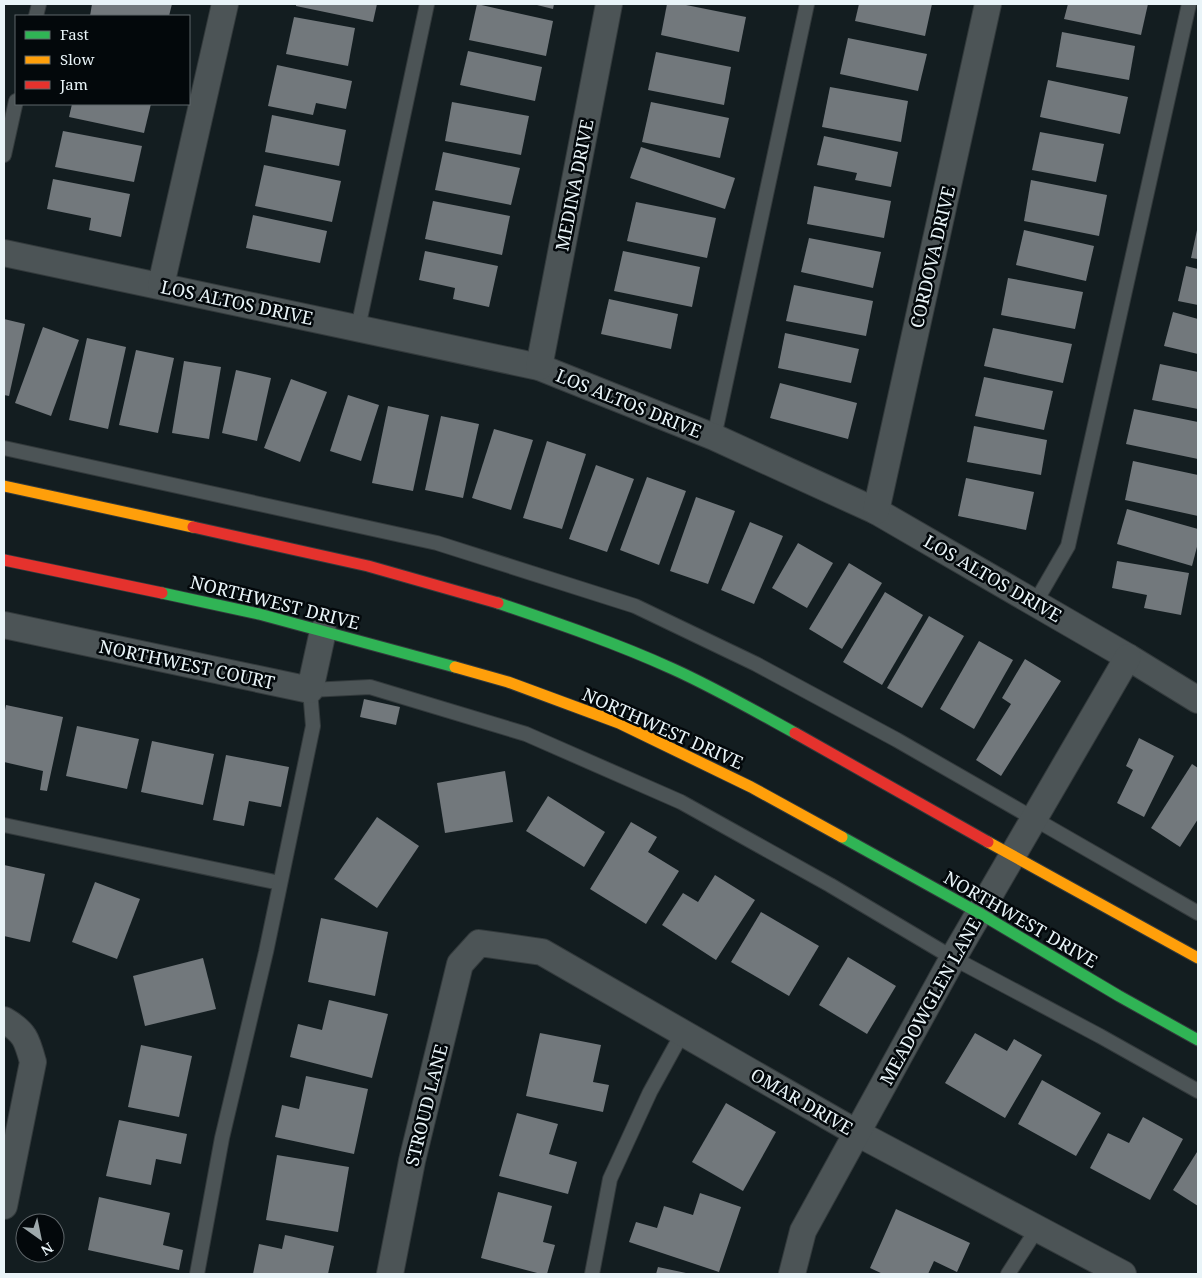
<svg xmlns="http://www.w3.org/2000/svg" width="1202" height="1278" font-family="'Noto Serif',serif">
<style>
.building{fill:#72787c}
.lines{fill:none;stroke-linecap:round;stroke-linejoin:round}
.lane-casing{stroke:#333a3c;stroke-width:16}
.street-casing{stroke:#333a3c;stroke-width:28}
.fast-casing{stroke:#333a3c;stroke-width:13}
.slow-casing{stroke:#333a3c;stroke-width:13}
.jam-casing{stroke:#333a3c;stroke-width:13}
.lane{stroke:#4c5456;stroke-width:14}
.street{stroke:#4c5456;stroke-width:26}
.fast{stroke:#30b455;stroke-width:11}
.slow{stroke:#ff9f0a;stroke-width:11}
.jam{stroke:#e5322d;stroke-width:11}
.labels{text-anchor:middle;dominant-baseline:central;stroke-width:5;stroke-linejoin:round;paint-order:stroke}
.street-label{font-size:18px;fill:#e9f4f8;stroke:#03080b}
</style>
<rect width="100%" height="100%" fill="#131d20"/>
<!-- building -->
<g class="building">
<path d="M 92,4 L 172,4 L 169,16 L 90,16 Z"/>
<path d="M 296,4 L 377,4 L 373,22 L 296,6 Z"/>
<path d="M 477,4 L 553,21 L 546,56 L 469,40 Z"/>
<path d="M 533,4 L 554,4 L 553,9 Z"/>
<path d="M 667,4 L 681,4 L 746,17 L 739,52 L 661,35 Z"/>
<path d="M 859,4 L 932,4 L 925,36 L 855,21 Z"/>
<path d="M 1068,4 L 1148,4 L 1141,35 L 1064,19 Z"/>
<path d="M 294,17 L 355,28 L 348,66 L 286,54 Z"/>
<path d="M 1062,32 L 1135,46 L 1129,80 L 1056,67 Z"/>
<path d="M 848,38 L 927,54 L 918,91 L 840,74 Z"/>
<path d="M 468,51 L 542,67 L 535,101 L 460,85 Z"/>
<path d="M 656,52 L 731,67 L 724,105 L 648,90 Z"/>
<path d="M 277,65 L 352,81 L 346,109 L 316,103 L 313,115 L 268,106 Z"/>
<path d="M 1048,80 L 1128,97 L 1120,134 L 1040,117 Z"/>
<path d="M 830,87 L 908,101 L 901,142 L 822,127 Z"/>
<path d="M 452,102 L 529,116 L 521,155 L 445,141 Z"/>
<path d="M 651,102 L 729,118 L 720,158 L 642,142 Z"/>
<path d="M 72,104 L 151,104 L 144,133 L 69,117 Z"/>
<path d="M 272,115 L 346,130 L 339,166 L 265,152 Z"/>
<path d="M 63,131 L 142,146 L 134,182 L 55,167 Z"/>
<path d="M 1040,132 L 1104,144 L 1096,182 L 1032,170 Z"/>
<path d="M 824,136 L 898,152 L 891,187 L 855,180 L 857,173 L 817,165 Z"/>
<path d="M 641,147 L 735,178 L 725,209 L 630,178 Z"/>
<path d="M 443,152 L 520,168 L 511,205 L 435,190 Z"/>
<path d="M 264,165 L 341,181 L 332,222 L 255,206 Z"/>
<path d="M 53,179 L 130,194 L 121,237 L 89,230 L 91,218 L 47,209 Z"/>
<path d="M 1031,180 L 1107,195 L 1099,236 L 1024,221 Z"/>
<path d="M 814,186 L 891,201 L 884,238 L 807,224 Z"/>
<path d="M 433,201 L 510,216 L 502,255 L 425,239 Z"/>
<path d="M 636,202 L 716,218 L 707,258 L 627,241 Z"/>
<path d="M 253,215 L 327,231 L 320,263 L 246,248 Z"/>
<path d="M 1024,230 L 1094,246 L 1086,281 L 1016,265 Z"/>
<path d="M 1197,230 L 1198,230 L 1198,259 L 1191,258 Z"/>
<path d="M 809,238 L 881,252 L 873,288 L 801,272 Z"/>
<path d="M 425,251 L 498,266 L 489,307 L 453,299 L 455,288 L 419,280 Z"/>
<path d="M 623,251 L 700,267 L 692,307 L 614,291 Z"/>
<path d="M 1186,266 L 1198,269 L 1198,305 L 1178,301 Z"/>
<path d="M 1008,278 L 1083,292 L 1075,329 L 1001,315 Z"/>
<path d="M 794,285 L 873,301 L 866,336 L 786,321 Z"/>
<path d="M 609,299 L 678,314 L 671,349 L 601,334 Z"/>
<path d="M 1173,312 L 1198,319 L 1198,354 L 1164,346 Z"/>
<path d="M 4,319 L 25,324 L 9,396 L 4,395 Z"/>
<path d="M 43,327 L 79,340 L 51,416 L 15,403 Z"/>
<path d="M 993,328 L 1072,344 L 1063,383 L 984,366 Z"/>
<path d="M 785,333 L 859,349 L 851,383 L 778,368 Z"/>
<path d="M 87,338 L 126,347 L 108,429 L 69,420 Z"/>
<path d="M 136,350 L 174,358 L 158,433 L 119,425 Z"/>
<path d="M 184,361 L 221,367 L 209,439 L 172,433 Z"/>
<path d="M 1160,364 L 1198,372 L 1198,409 L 1152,400 Z"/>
<path d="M 236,370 L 271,378 L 257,441 L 222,433 Z"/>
<path d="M 984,377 L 1053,391 L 1044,430 L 975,416 Z"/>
<path d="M 291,379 L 327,392 L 300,462 L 264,448 Z"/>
<path d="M 780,383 L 857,403 L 848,439 L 770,418 Z"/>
<path d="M 348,395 L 379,405 L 361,461 L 330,451 Z"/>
<path d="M 388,406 L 429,415 L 413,491 L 372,483 Z"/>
<path d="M 1134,409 L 1198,422 L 1198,459 L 1126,444 Z"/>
<path d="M 441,416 L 479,424 L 463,498 L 425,490 Z"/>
<path d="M 974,426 L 1047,440 L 1041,475 L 967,462 Z"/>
<path d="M 494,429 L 533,440 L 511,510 L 472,498 Z"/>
<path d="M 547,441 L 586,454 L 562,529 L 523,518 Z"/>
<path d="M 1133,461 L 1198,475 L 1198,516 L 1125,500 Z"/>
<path d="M 596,465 L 634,479 L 607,552 L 569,539 Z"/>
<path d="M 647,477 L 686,491 L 659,565 L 620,550 Z"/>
<path d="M 966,478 L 1034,492 L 1026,530 L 958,516 Z"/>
<path d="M 696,497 L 735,511 L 708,584 L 670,571 Z"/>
<path d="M 1127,509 L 1198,529 L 1198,543 L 1192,566 L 1117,544 Z"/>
<path d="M 750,522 L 783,536 L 754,604 L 721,590 Z"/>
<path d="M 798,543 L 833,563 L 807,608 L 772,588 Z"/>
<path d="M 1117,561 L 1189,573 L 1181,615 L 1144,608 L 1147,595 L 1112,588 Z"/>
<path d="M 849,563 L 882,583 L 842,649 L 809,629 Z"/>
<path d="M 885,592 L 923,615 L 882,685 L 843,662 Z"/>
<path d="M 929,616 L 964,636 L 922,708 L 887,688 Z"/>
<path d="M 979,641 L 1013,660 L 974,729 L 940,709 Z"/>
<path d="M 1025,659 L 1061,681 L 1001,776 L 976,760 L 1011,704 L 1002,698 Z"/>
<path d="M 364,699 L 400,707 L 396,725 L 360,717 Z"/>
<path d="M 6,705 L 63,717 L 47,791 L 40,790 L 43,771 L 4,762 L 4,716 Z"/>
<path d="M 77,726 L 139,739 L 127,789 L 66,776 Z"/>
<path d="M 1139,738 L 1174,756 L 1144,817 L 1117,803 L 1133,770 L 1126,766 Z"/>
<path d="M 152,741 L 214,754 L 203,805 L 141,792 Z"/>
<path d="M 226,755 L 289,767 L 281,807 L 249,801 L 244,826 L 213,820 Z"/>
<path d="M 1192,764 L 1198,768 L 1198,819 L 1180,847 L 1151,828 Z"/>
<path d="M 505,771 L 513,822 L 445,833 L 437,783 Z"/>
<path d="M 548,796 L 605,832 L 584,867 L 526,831 Z"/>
<path d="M 377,817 L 419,846 L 377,908 L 334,879 Z"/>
<path d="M 631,822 L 657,837 L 648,852 L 679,871 L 646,924 L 590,889 Z"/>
<path d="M 4,865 L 45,874 L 30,942 L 4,936 Z"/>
<path d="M 715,875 L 755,900 L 716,960 L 662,925 L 683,893 L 698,902 Z"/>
<path d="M 95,882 L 140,899 L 117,959 L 72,942 Z"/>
<path d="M 761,912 L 819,946 L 789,996 L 731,962 Z"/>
<path d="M 321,918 L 388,932 L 375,996 L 308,982 Z"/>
<path d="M 848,957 L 896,986 L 867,1034 L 819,1005 Z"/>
<path d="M 203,958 L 216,1009 L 145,1026 L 133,976 Z"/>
<path d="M 329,1000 L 388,1014 L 372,1078 L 290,1057 L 298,1024 L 322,1030 Z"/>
<path d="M 540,1033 L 601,1045 L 593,1082 L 609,1085 L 603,1112 L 526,1096 Z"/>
<path d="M 975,1033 L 1007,1051 L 1014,1039 L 1042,1055 L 1005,1118 L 945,1083 Z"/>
<path d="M 141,1045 L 192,1056 L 179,1117 L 128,1107 Z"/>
<path d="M 306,1076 L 368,1089 L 354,1154 L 275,1137 L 282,1105 L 299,1109 Z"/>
<path d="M 1042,1080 L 1101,1113 L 1076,1156 L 1018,1124 Z"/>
<path d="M 726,1103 L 776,1132 L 743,1191 L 692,1162 Z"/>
<path d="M 517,1113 L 558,1124 L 549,1154 L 577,1162 L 568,1194 L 499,1176 Z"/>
<path d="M 1143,1117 L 1183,1139 L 1150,1200 L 1090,1168 L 1108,1133 L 1129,1143 Z"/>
<path d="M 119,1120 L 187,1134 L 181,1164 L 156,1159 L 151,1185 L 106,1176 Z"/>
<path d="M 1197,1152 L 1198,1153 L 1198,1206 L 1173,1190 Z"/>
<path d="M 277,1155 L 349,1167 L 338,1232 L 266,1220 Z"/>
<path d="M 498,1192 L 552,1206 L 543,1242 L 555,1245 L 547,1274 L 541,1274 L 481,1258 Z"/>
<path d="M 700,1193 L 741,1207 L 719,1272 L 629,1242 L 636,1222 L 657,1228 L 664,1206 L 693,1215 Z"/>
<path d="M 99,1197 L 170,1213 L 163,1245 L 183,1250 L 179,1270 L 88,1250 Z"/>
<path d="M 896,1209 L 970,1243 L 957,1272 L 934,1261 L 928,1274 L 883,1274 L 870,1268 Z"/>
<path d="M 285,1235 L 334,1246 L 328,1274 L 253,1274 L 259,1244 L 282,1249 Z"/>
<path d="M 658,1267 L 686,1273 L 686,1274 L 656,1274 Z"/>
</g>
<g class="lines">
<defs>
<g id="lane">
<path d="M 36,16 L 39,4"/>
<path d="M 4,155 L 16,101"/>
<path d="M 358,328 L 427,4"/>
<path d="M 714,437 L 807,4"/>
<path d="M 4,448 L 437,543 L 635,606 L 756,664 L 897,740 L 1198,913"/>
<path d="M 1035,603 L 1068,546 L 1189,4"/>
<path d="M 4,825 L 280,883"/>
<path d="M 197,1274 L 222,1138 L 266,952 L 313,726 L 310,690 L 370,687 L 526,734 L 681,802 L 830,885 L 953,958 L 1100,1036 L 1198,1091"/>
<path d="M 592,1274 L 610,1179 L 650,1092 L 683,1032"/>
<path d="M 1008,1274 L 1037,1229"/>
</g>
<g id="street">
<path d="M 4,253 L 539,367 L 714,437 L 876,511 L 1128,657 L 1198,700"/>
<path d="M 161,285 L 225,4"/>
<path d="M 539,367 L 609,4"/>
<path d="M 876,511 L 988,4"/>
<path d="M 4,625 L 310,690 L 323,631"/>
<path d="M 4,1020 C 25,1032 27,1040 33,1062 L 4,1206"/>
<path d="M 390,1274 L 412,1161 L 460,964 L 479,943 L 542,952 L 857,1133 L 1123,1274"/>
<path d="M 792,1274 L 803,1231 L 953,958 L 1128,657"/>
</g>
<g id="fast">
<path d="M 162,593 L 259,614 L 455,667"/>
<path d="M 498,603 C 557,623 616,643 673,669 C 715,688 755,711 795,733"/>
<path d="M 842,837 L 979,913 L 1119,996 L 1198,1040"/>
</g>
<g id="slow">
<path d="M 4,486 L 193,527"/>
<path d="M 455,667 L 508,682 L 619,723 L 751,787 L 842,837"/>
<path d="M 988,842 L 1198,958"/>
</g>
<g id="jam">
<path d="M 193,527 L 368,566 L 498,603"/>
<path d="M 4,560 L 162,593"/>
<path d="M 795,733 L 988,842"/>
</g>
</defs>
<!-- lane casing -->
<use href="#lane" class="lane-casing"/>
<!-- street casing -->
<use href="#street" class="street-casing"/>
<!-- fast casing -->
<use href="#fast" class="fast-casing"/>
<!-- slow casing -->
<use href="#slow" class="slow-casing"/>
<!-- jam casing -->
<use href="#jam" class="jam-casing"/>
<!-- lane -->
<use href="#lane" class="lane"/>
<!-- street -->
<use href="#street" class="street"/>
<!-- fast -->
<use href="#fast" class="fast"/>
<!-- slow -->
<use href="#slow" class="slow"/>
<!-- jam -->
<use href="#jam" class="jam"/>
</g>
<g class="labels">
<!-- street labels -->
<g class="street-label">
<text transform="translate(574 185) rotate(-79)">MEDINA DRIVE</text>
<text transform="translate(932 257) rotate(-77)">CORDOVA DRIVE</text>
<text transform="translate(237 302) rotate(12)">LOS ALTOS DRIVE</text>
<text transform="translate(629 403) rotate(22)">LOS ALTOS DRIVE</text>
<text transform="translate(993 578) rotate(30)">LOS ALTOS DRIVE</text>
<text transform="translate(275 602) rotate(14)">NORTHWEST DRIVE</text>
<text transform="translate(187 664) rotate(12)">NORTHWEST COURT</text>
<text transform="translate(663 728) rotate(24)">NORTHWEST DRIVE</text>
<text transform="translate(1021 919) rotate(30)">NORTHWEST DRIVE</text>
<text transform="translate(930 1001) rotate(-61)">MEADOWGLEN LANE</text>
<text transform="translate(802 1101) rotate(30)">OMAR DRIVE</text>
<text transform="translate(426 1105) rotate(-76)">STROUD LANE</text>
</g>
</g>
<!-- border -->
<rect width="1202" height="1278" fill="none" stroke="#e9f4f8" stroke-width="10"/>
<!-- legend -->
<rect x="15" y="15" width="175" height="90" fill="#03080b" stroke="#5f666a"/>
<rect x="25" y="31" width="25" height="8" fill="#30b455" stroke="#5f666a"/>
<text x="60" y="40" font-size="15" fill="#e9f4f8">Fast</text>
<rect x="25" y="56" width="25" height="8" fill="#ff9f0a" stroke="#5f666a"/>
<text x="60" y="65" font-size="15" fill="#e9f4f8">Slow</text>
<rect x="25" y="81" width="25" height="8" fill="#e5322d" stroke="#5f666a"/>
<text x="60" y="90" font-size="15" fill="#e9f4f8">Jam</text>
<!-- north arrow -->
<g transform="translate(40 1238) rotate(147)"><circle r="24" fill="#03080b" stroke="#5f666a"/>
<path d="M0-4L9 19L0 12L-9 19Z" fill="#9ea9ac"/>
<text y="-8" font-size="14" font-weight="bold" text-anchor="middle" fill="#e9f4f8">N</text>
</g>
</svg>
